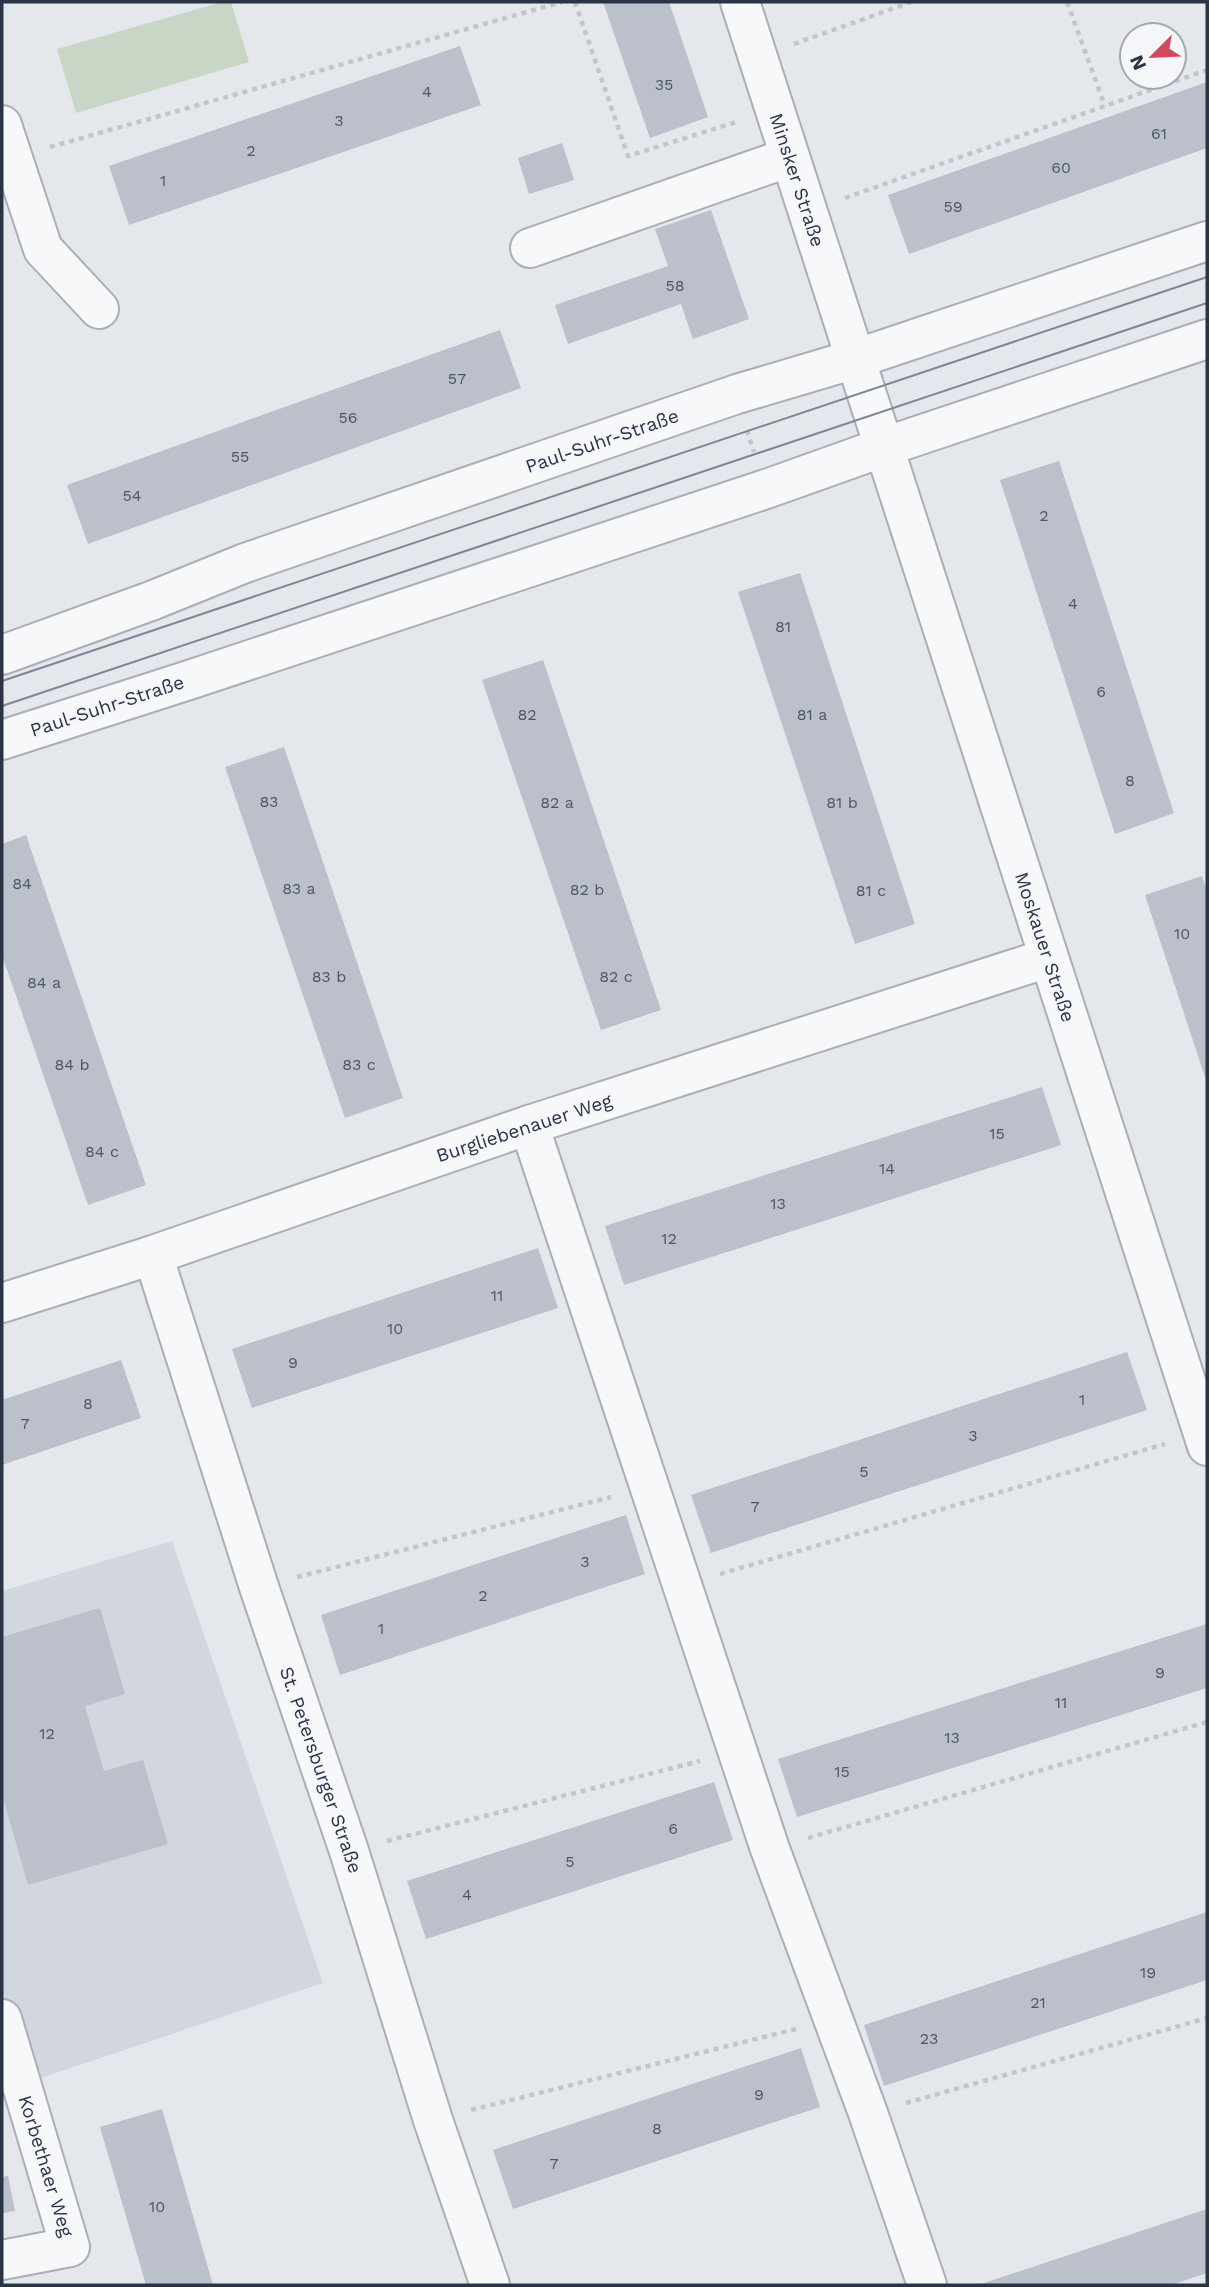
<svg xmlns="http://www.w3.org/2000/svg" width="1209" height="2287" font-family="'Work Sans',sans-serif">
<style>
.built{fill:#d2d6de}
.green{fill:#c9d6c5}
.building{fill:#bbc0ca}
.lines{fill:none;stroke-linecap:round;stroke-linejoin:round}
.minor-casing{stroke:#a9aeb7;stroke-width:42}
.path{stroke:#c2c5cb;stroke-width:4.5;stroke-dasharray:5 5;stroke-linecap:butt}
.minor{stroke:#f7f8fa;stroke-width:38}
.tram{stroke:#7d8696;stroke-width:2}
.labels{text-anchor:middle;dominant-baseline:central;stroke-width:5;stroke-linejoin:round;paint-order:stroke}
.number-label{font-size:16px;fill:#4f5766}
.street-label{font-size:19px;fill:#2b3445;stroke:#f4f6f9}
</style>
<rect width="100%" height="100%" fill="#e4e7ec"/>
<!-- built -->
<path class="built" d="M 172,1541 L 323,1983 L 23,2084 L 2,2014 L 2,1591 Z"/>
<!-- green -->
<path class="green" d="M 222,2 L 231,2 L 249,62 L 76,113 L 57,49 Z"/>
<!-- building -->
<g class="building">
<path d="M 603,2 L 669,2 L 708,117 L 650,138 Z"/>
<path d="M 460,46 L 481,105 L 129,225 L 109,166 Z"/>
<path d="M 1207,82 L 1207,148 L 909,254 L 888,195 Z"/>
<path d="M 562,143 L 574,180 L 529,194 L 518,158 Z"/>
<path d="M 711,210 L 749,319 L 693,339 L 681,304 L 568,344 L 555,305 L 668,266 L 655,229 Z"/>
<path d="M 500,330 L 521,388 L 88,544 L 67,485 Z"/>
<path d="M 1059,461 L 1174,813 L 1115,834 L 1000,480 Z"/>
<path d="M 800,573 L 915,924 L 855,944 L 738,592 Z"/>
<path d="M 543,660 L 661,1010 L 601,1030 L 482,680 Z"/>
<path d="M 284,747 L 403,1098 L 345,1118 L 225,767 Z"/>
<path d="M 26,835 L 146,1185 L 88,1205 L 2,955 L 2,844 Z"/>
<path d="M 1202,876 L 1207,891 L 1207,1083 L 1145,895 Z"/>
<path d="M 1042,1087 L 1061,1145 L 624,1285 L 605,1226 Z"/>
<path d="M 538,1248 L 558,1308 L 252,1408 L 232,1349 Z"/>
<path d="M 1127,1352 L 1147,1410 L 711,1553 L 691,1495 Z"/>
<path d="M 121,1360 L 141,1418 L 2,1465 L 2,1400 Z"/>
<path d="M 626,1515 L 645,1574 L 340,1675 L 321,1615 Z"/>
<path d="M 100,1608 L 125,1694 L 85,1706 L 104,1771 L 143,1760 L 168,1844 L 28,1885 L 2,1794 L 2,1637 Z"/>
<path d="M 1207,1624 L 1207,1688 L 797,1817 L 778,1759 Z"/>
<path d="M 714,1782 L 733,1840 L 426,1939 L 407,1881 Z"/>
<path d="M 1207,1912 L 1207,1980 L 884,2086 L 864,2025 Z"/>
<path d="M 801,2048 L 820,2107 L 513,2209 L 493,2150 Z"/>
<path d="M 162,2109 L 213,2285 L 146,2285 L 100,2127 Z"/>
<path d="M 8,2176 L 15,2211 L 2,2213 L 2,2177 Z"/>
<path d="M 1207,2209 L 1207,2273 L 1171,2285 L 978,2285 Z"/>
</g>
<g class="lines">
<defs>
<g id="minor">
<path d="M 740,2 L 1207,1446"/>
<path d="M 2,125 L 43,249 L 99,309"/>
<path d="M 530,248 L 790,157"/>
<path d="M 2,655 L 151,601 L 245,563 L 737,394 L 855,359 L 1207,241"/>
<path d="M 2,740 L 186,681 L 766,489 L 884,447 L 1207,339"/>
<path d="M 529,1125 L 770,1849 L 868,2113 L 927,2285"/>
<path d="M 153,1255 L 259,1587 L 349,1851 L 433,2120 L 490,2285"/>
<path d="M 2,1303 L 153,1255 L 529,1125 L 1048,958"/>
<path d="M 2,2019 L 70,2247 L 2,2260"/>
</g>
</defs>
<!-- minor casing -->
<use href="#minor" class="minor-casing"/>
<!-- path -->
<g class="path">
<path d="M 575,2 L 628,156 L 739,121"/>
<path d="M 1067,2 L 1105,106"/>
<path d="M 794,44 L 911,2"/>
<path d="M 50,147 L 562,2"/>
<path d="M 845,198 L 1207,70"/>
<path d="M 747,430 L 754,452"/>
<path d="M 720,1574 L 1165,1444"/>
<path d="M 297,1577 L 611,1497"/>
<path d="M 808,1838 L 1207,1722"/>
<path d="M 387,1841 L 700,1761"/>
<path d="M 906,2103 L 1207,2018"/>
<path d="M 471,2110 L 796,2029"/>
</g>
<!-- minor -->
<use href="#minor" class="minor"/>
<!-- tram -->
<g class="tram">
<path d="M 2,681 L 1207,277"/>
<path d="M 2,706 L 1207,303"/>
</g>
</g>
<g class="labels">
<!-- number labels -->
<g class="number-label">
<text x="664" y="84">35</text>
<text x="427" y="91">4</text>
<text x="339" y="120">3</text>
<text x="1159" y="133">61</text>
<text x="251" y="150">2</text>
<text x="1061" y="167">60</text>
<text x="163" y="180">1</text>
<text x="953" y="206">59</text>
<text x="675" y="285">58</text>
<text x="457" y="378">57</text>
<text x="348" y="417">56</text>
<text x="240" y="456">55</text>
<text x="132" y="495">54</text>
<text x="1044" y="515">2</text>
<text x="1073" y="603">4</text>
<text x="783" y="626">81</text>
<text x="1101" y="691">6</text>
<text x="527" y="714">82</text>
<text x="812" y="714">81 a</text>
<text x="1130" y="780">8</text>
<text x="269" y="801">83</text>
<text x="557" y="802">82 a</text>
<text x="842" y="802">81 b</text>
<text x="22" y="883">84</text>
<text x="299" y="888">83 a</text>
<text x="587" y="889">82 b</text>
<text x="871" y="890">81 c</text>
<text x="1182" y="933">10</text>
<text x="329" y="976">83 b</text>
<text x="616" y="976">82 c</text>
<text x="44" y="982">84 a</text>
<text x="72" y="1064">84 b</text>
<text x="359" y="1064">83 c</text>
<text x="997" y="1133">15</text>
<text x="102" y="1151">84 c</text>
<text x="887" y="1168">14</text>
<text x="778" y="1203">13</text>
<text x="669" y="1238">12</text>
<text x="497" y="1295">11</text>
<text x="395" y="1328">10</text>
<text x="293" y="1362">9</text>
<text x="1082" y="1399">1</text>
<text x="88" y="1403">8</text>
<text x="25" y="1423">7</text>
<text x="973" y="1435">3</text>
<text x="864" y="1471">5</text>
<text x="755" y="1506">7</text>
<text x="585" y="1561">3</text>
<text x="483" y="1595">2</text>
<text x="381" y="1628">1</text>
<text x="1160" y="1672">9</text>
<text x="1061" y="1702">11</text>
<text x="47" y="1733">12</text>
<text x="952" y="1737">13</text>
<text x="842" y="1771">15</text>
<text x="673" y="1828">6</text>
<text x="570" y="1861">5</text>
<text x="467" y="1894">4</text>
<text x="1148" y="1972">19</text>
<text x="1038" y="2002">21</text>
<text x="929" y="2038">23</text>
<text x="759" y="2094">9</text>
<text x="657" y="2128">8</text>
<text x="554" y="2163">7</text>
<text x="157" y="2206">10</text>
</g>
<!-- street labels -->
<g class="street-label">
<text transform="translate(797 180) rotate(72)">Minsker Straße</text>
<text transform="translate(602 441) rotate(-19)">Paul-Suhr-Straße</text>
<text transform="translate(107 706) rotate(-18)">Paul-Suhr-Straße</text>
<text transform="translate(1045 947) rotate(72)">Moskauer Straße</text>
<text transform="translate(524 1128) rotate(-18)">Burgliebenauer Weg</text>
<text transform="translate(321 1770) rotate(71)">St. Petersburger Straße</text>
<text transform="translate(46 2166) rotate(73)">Korbethaer Weg</text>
</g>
</g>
<!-- border -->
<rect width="1209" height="2287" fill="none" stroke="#2b3445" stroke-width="7"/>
<!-- north arrow -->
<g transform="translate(1153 56) rotate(246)"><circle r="33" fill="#f4f6f9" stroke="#a4a8b1" stroke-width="2"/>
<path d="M0-5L12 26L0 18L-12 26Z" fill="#d1495b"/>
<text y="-10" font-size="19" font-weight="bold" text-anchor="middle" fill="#2b3445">N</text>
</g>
</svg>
